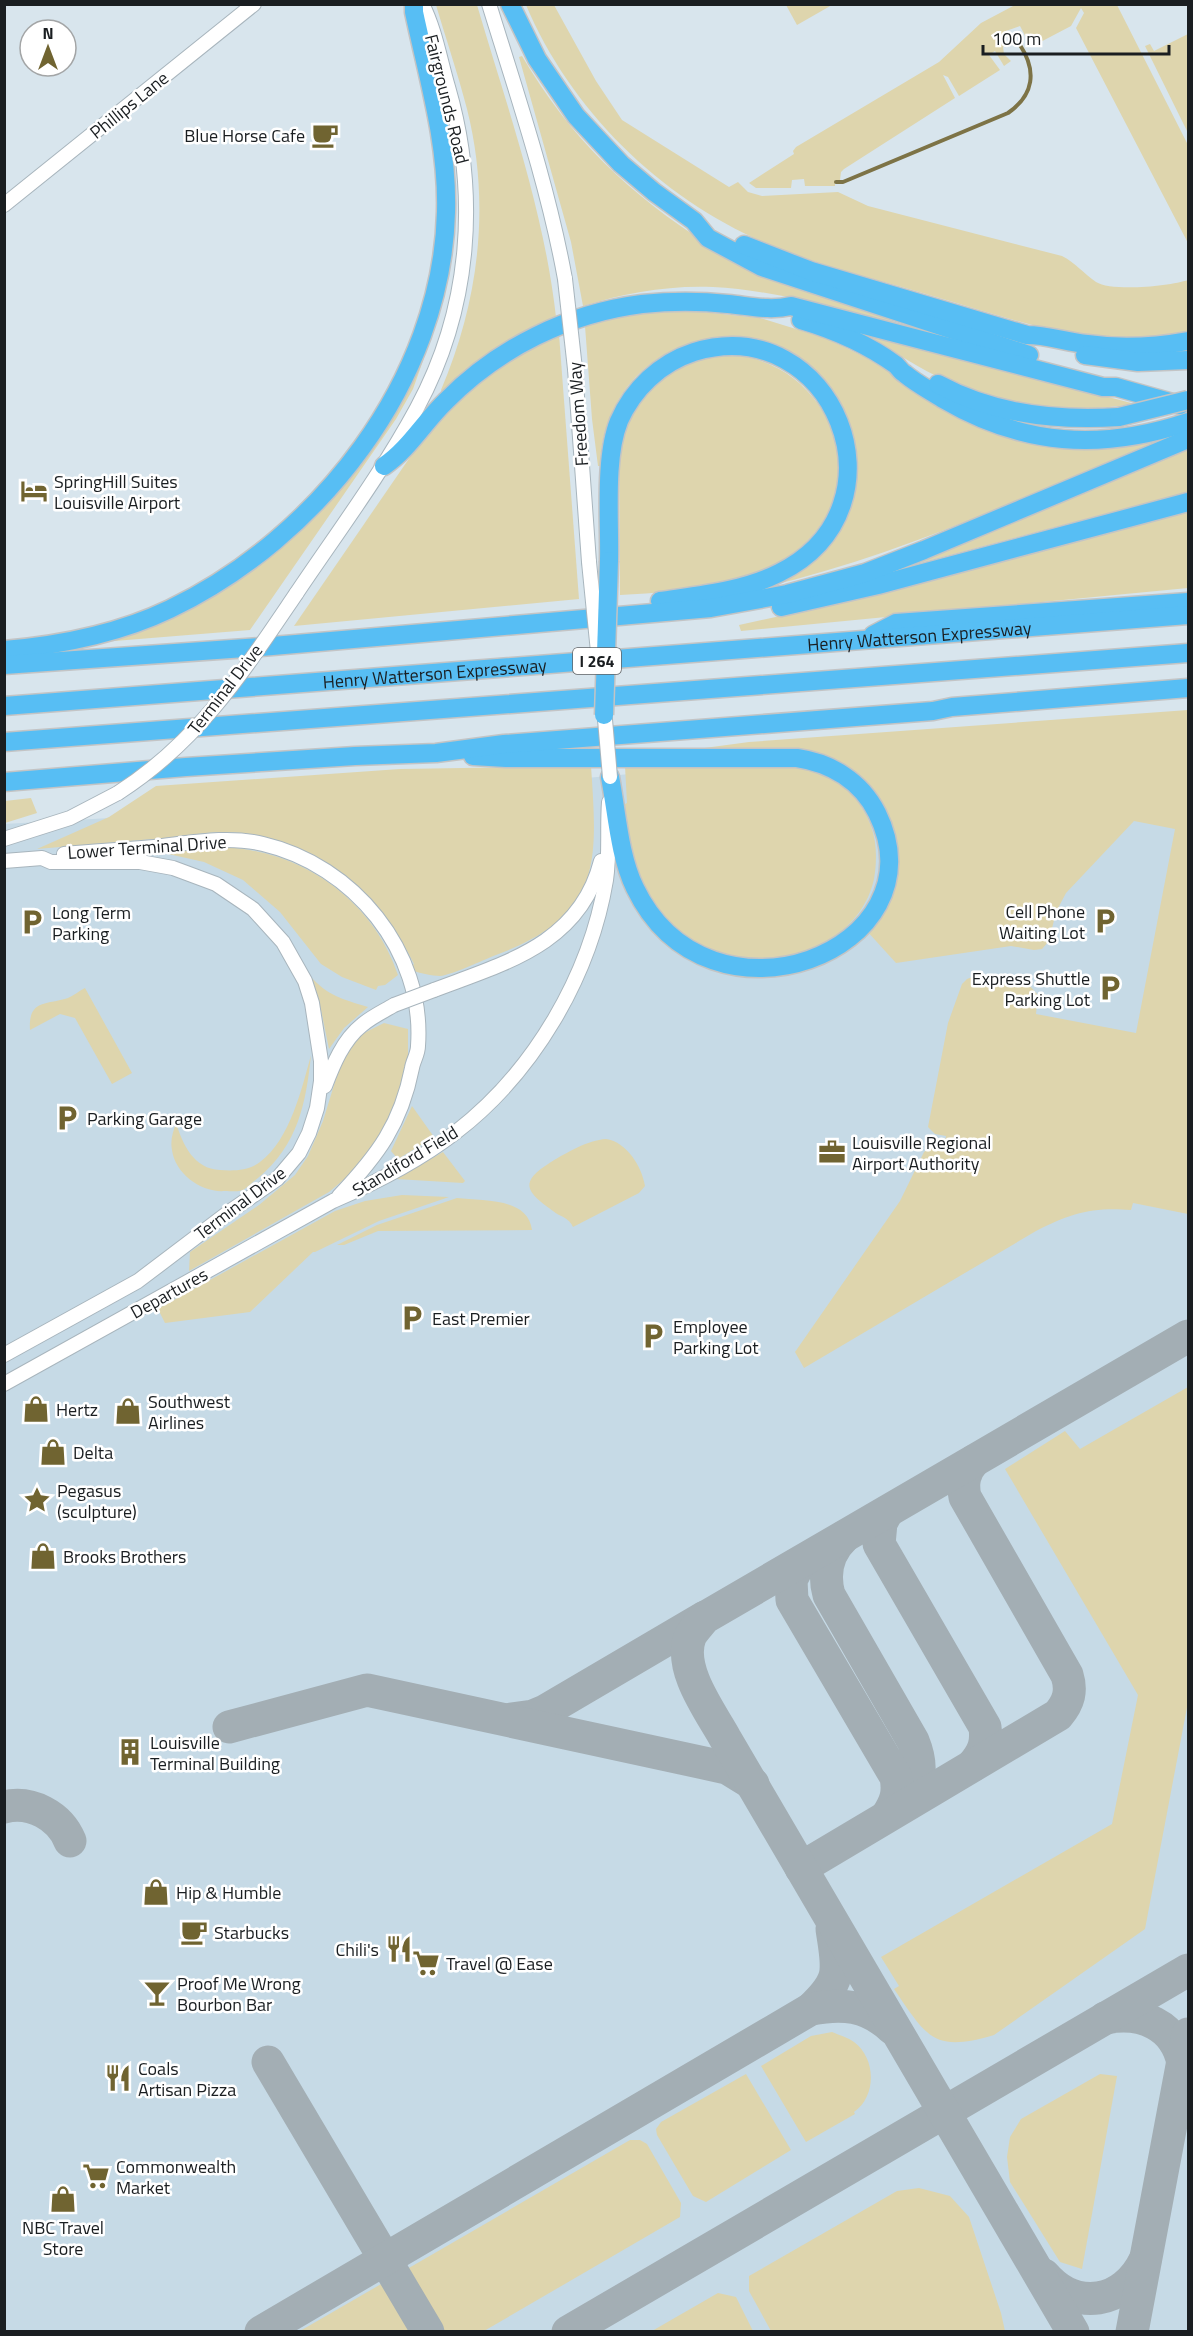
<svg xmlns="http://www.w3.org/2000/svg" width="1193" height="2336" font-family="'Titillium Web',sans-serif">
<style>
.built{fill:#c6dae6}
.green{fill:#ded5ad}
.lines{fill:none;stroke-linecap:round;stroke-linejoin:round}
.stream{stroke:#7d7346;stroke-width:4}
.taxiway{stroke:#a3aeb4;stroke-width:33}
.secondary-casing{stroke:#a8b5bd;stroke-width:16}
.motorway-casing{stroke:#c3c4c5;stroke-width:21}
.secondary{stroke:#fff;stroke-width:14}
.motorway{stroke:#57bef4;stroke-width:18}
.secondary-bridge-casing{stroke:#a8b5bd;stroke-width:16;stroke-linecap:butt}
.motorway-bridge-casing{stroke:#c3c4c5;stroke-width:21;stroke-linecap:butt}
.secondary-bridge{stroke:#fff;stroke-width:14}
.motorway-bridge{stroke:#57bef4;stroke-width:18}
.labels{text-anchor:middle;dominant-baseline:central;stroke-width:5;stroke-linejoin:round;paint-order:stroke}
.shield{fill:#fff;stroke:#5f6264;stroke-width:1.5}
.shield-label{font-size:16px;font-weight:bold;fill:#1a1e21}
.street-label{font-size:18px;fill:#1a1e21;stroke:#fff}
.poi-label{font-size:18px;fill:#1a1e21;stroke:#fff;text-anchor:start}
</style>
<rect width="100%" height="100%" fill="#d8e5ed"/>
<!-- built -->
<path class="built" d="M 1188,716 L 1188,2331 L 5,2331 L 4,824 L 216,812 L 912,748 Z"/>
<!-- green -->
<g class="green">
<path d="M 436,5 L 477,5 C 507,107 544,210 556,317 L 495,350 L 442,392 L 441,390 C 479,301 491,204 467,109 C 458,74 446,39 436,5 Z"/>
<path d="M 526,5 L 554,5 L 596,81 L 622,120 L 729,187 L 738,182 L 748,192 L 762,196 L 838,192 L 868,206 L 1062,256 C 1076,263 1084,274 1096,282 C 1112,292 1171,286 1188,280 L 1188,333 C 1161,337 1131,342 1103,339 C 1046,332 991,313 936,297 C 880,280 822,267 768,244 C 661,199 571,111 526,5 Z"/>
<path d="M 786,5 L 832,5 L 797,25 Z"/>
<path d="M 1015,5 L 1117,5 L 1188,145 L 1188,243 L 1076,28 L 1084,13 L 1081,8 L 1071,26 L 1031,47 L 1020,26 L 1006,31 L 1004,34 L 1006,44 L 1003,47 L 1004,54 L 1011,61 L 1004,66 L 995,51 L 989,55 L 1000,70 L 959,96 L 948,77 L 943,75 L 955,98 L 844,169 L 841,172 L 840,180 L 835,180 L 835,186 L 805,186 L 804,179 L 792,180 L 791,188 L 756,188 L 749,183 L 794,154 L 793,151 L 796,147 L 939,62 L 981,23 Z"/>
<path d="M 1188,34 L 1188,33 L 1188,133 L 1145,46 L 1150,44 L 1154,51 Z"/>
<path d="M 522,56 C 570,138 629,194 709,245 L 905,326 C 846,310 774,290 713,287 C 669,285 625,293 583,306 L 571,242 L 519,57 Z"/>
<path d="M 684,310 L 760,318 L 825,338 L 863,356 L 977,424 L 1157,441 C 1028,495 900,556 764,587 L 803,566 L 812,559 L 838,526 L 843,414 C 818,395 794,377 769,358 C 762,353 752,343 743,339 C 732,334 713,338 702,340 C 641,354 602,404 600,466 L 598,466 L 592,419 L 585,326 L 633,314 Z"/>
<path d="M 864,333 L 1135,404 C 1066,414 1013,409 949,382 C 919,369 892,350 864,333 Z"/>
<path d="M 559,334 L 579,599 L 294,626 L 439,415 L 504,362 Z"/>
<path d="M 734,355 C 828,364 876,479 803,545 C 757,587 679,592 620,595 L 619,446 L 632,409 L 666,373 L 698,359 Z"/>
<path d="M 420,356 L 424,358 L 413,389 L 396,419 L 250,630 L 102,642 L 296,530 Z"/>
<path d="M 1188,450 L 1188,492 L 905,567 Z"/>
<path d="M 1188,507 L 1188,588 L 741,631 L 739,625 L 812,609 Z"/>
<path d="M 1188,710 L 1188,1214 L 1133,1203 L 1131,1210 C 1092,1207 1071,1213 1036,1231 L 804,1368 L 795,1352 L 900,1201 L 924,1152 L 931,1147 L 944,1147 L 946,1136 L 935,1134 L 928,1127 L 948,1023 L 962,984 L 967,979 L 975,976 L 1030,986 L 1038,995 L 1036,1014 L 1136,1033 L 1175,829 L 1134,821 L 1066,893 L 1056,912 L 1049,941 L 1042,949 L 1034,950 L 1011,946 L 896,963 L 866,930 L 893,854 L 851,772 L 697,750 L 697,749 L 749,742 Z"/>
<path d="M 591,766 C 598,866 601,916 496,955 C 483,960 452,975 440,976 C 432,976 421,973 413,971 L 411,966 L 414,964 C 379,891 305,831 220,832 C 201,833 183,836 165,838 C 122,842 79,845 37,849 L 109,817 L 156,786 L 400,769 Z"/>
<path d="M 625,766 C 661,766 697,766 734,766 C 764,766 794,763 823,774 C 845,782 863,804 871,826 C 877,842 877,862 874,879 C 859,947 775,972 716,951 C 684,940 658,916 643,887 C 639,878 632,868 630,858 C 626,841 627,821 625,804 L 627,803 Z"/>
<path d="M 31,798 L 37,813 L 5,823 L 5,801 Z"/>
<path d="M 218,847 C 298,848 372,897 398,975 L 385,985 L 378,986 L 376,990 L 342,977 L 321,964 L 280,912 L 243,880 L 204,862 L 155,851 Z"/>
<path d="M 310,976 C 328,996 342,999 368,1007 L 344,1028 L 329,1049 L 321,1010 Z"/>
<path d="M 85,988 L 132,1073 L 112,1084 L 75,1018 L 60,1014 L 30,1030 C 28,999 47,1005 68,998 C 73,996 79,991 85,988 Z"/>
<path d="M 384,1023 L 408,1029 L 408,1062 L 401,1094 L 384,1130 L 353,1172 L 329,1192 L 189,1271 L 190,1252 L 259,1205 L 295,1175 L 308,1156 L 323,1121 L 342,1059 L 349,1047 L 362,1034 Z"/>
<path d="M 311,1055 C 306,1103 298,1145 258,1178 C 254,1181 248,1187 243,1190 C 239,1192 230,1191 225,1191 C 202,1193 175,1174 172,1150 C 170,1140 173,1132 176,1123 C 183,1145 194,1169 220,1170 C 233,1171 249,1171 260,1162 C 290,1140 302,1088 311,1055 Z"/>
<path d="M 412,1106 L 434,1137 L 398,1159 L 391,1151 Z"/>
<path d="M 606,1139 C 627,1142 642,1167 645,1186 L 639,1193 L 573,1227 C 569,1217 560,1217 553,1211 C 525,1191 519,1182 551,1162 C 566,1153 588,1140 606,1139 Z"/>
<path d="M 443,1152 L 465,1181 L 463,1183 L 396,1179 Z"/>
<path d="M 402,1195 L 449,1197 L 379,1221 L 315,1252 L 313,1252 L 250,1312 L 165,1323 L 158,1309 L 161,1307 L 335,1211 L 365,1201 Z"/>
<path d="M 457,1198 C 482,1201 528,1197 532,1230 L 378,1231 L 344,1245 L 337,1245 L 377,1225 Z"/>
<path d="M 1188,1387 L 1188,1702 L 1145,1929 L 994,2035 C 933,2053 927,2037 894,1989 L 899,1986 L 881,1957 L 1112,1824 L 1138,1695 L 1005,1469 L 1065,1431 L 1080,1449 Z"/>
<path d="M 832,2032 C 839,2035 847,2037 854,2042 C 876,2058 877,2096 854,2112 L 855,2114 L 806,2142 L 761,2066 L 811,2036 Z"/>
<path d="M 746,2074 L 791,2150 L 706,2202 L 693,2196 L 657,2135 L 656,2129 L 661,2122 Z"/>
<path d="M 1100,2074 L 1117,2076 L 1082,2269 L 1060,2262 L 1010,2182 L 1007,2157 L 1010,2137 L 1021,2119 Z"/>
<path d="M 630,2140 L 640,2140 L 647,2144 L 681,2203 L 680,2217 L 484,2331 L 300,2331 Z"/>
<path d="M 919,2188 L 950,2196 L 969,2217 L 1001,2313 L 1005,2331 L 771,2331 L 749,2291 L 749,2276 L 897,2191 Z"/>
<path d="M 718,2293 L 736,2297 L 753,2331 L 652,2331 Z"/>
</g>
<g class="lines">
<!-- stream -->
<path class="stream" d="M 836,182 L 843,182 L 1008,113 C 1034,95 1037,71 1020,45"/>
<!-- taxiway -->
<g class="taxiway">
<path d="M 887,1512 L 881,1523 L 879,1544 L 985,1727 C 987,1743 984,1752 973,1765"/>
<path d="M 844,1537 C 827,1553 823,1573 829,1595 L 913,1741 C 924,1768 920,1782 904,1805"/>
<path d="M 799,1564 L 791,1580 L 792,1600 L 896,1777 C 899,1793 896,1802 887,1816"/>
<path d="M 511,1719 L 533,1716 L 545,1711 L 705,1617"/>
<path d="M 229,1727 L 367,1690 L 727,1768 L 753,1784"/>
<path d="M 4,1807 C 31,1800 60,1816 70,1841"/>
<path d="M 801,1868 L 1058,1715 C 1069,1702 1072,1691 1067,1675 L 965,1497 C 962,1483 964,1472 974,1461"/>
<path d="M 811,2009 C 843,1979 838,1970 832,1929"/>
<path d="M 1105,2018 C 1141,2011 1175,2024 1183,2063"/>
<path d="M 268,2062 L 428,2332"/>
<path d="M 1044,2275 C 1076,2312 1124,2304 1145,2260"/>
<path d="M 261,2332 L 811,2009 C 843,2003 867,2005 892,2028"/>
<path d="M 568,2332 L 1188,1970"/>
<path d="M 1073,2332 L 725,1738 C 710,1711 678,1669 690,1637 C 693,1630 700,1624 704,1618 L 1188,1336"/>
<path d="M 1132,2332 L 1188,2034"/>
</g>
<defs>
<g id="secondary">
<path d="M 489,4 C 517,95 548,185 565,279"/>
<path d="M 4,205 L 254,4"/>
<path d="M 575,369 L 589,562"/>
<path d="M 296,594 C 337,533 382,473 417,408 C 471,308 479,194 448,87 C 440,60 435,29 422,4"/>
<path d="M 4,839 L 70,818 L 118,793"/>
<path d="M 64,854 C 94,851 124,850 154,847 C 190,843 227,835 263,844 C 353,865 425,951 418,1046 C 418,1054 413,1061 412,1068 C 401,1124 378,1155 339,1196"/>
<path d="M 4,861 L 42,858 L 51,862 L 140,862 L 173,868 L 216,884 L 253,909 L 283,942 L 305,981 L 312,1003 L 321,1061 L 321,1081 L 317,1108 L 309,1133 L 299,1153 L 277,1179 L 229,1212 L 138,1281 L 4,1355"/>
<path d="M 434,990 C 505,963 580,944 601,861"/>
<path d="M 325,1086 C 333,1065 343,1040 362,1025 C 371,1017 384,1011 394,1005"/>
<path d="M 4,1384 L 333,1201 C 373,1184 421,1159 456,1132 C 534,1072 590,976 606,880 C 610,854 607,828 609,802"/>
</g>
<g id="motorway">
<path d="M 510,4 L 537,59 L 576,116 L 621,164 L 654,192 L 694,221 L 708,238 L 762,267 L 1029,355"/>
<path d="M 744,245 L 811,271 L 1027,335 C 1047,335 1066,342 1087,344 C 1121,349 1155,347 1188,341"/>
<path d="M 801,320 C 835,330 867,344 896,365 C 899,368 901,372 905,374 C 917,384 931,391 943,399 C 1023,446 1101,451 1188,422"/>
<path d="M 1085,355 L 1138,362 L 1188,360"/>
<path d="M 938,384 C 993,414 1057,421 1119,417"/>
<path d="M 384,466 C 409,449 424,422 446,401 C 498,348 569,313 642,304 C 671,301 700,301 728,304 C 750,306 770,311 791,306 L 1103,387 L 1116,387 L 1180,405"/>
<path d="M 609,561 C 610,519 604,458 619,421 C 633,389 660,363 694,352 C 833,310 913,507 779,573 C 743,591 700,595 660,601"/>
<path d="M 781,607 L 878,585 L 1188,502"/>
<path d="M 873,635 L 896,623 L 1188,602"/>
<path d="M 4,650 C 62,645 118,634 170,609 C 318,538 442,381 446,212 C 448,144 428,78 414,12 L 414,4"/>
<path d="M 4,665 L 261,647 L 711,608 L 787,594 L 865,573 L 924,550 L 1188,439"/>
<path id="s1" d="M 4,706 L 1188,615"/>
<path d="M 4,742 L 1188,653"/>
<path d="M 473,756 L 506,758 L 797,758 C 831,763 861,781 877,813 C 945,950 709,1042 635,888 C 619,855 617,813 610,777"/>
<path d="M 4,782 L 186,767 L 355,756 L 436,753 L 504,744 L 933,711 L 952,707 L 1188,688"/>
</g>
</defs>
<!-- secondary casing -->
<use href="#secondary" class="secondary-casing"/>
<!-- motorway casing -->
<use href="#motorway" class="motorway-casing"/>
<!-- secondary -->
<use href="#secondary" class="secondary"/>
<!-- motorway -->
<use href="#motorway" class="motorway"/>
<defs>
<g id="secondary-bridge">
<path d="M 565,279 L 575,369"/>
<path d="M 589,562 L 599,662"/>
<path d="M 604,708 L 610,777"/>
<path d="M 118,793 C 199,741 243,672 296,594"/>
<path d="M 394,1005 L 434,990"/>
</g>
<g id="motorway-bridge">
<path d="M 1119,417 L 1188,400"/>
<path d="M 604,715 L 609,561"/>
</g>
</defs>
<!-- secondary-bridge casing -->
<use href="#secondary-bridge" class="secondary-bridge-casing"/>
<!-- motorway-bridge casing -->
<use href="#motorway-bridge" class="motorway-bridge-casing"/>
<!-- secondary-bridge -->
<use href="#secondary-bridge" class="secondary-bridge"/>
<!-- motorway-bridge -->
<use href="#motorway-bridge" class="motorway-bridge"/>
</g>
<!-- icons -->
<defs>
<symbol id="cafe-bare" viewBox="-9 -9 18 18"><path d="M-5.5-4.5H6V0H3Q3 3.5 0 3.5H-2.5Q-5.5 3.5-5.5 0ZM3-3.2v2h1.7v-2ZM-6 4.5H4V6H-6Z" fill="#706431" stroke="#fff" stroke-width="2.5" paint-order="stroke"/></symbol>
<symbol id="hotel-bare" viewBox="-9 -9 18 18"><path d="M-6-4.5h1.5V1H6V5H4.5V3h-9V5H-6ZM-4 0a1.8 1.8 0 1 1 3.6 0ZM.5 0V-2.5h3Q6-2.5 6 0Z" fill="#706431" stroke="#fff" stroke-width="2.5" paint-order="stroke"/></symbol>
<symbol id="parking-bare" viewBox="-9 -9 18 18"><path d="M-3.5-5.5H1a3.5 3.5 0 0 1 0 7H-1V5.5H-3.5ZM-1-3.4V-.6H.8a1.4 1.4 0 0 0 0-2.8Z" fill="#706431" stroke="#fff" stroke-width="2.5" paint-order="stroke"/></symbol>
<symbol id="office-bare" viewBox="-9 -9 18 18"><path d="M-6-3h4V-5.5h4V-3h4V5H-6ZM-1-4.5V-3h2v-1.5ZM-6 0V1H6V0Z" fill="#706431" stroke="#fff" stroke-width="2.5" paint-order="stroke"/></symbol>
<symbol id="shop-bare" viewBox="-9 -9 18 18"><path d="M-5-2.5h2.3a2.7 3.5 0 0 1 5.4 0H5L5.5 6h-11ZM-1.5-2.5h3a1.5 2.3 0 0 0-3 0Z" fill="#706431" stroke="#fff" stroke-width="2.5" paint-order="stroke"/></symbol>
<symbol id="sight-bare" viewBox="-9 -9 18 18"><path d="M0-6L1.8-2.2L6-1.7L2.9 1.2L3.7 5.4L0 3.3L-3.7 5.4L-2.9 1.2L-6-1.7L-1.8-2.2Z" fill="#706431" stroke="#fff" stroke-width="2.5" paint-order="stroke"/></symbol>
<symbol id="building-bare" viewBox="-9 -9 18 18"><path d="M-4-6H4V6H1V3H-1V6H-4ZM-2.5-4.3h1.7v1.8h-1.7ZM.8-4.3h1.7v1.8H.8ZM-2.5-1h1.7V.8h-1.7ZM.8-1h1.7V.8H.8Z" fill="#706431" stroke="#fff" stroke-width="2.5" paint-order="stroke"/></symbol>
<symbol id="restaurant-bare" viewBox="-9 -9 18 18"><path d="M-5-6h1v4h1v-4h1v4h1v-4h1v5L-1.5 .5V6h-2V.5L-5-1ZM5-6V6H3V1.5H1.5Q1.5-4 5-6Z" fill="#706431" stroke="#fff" stroke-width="2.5" paint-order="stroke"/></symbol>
<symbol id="supermarket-bare" viewBox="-9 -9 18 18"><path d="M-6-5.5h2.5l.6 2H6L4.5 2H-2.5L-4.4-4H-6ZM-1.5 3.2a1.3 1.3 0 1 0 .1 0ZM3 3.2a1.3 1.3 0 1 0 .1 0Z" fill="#706431" stroke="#fff" stroke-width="2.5" paint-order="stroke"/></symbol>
<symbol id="bar-bare" viewBox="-9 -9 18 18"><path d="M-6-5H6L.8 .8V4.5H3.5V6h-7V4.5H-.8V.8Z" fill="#706431" stroke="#fff" stroke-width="2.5" paint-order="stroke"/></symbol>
</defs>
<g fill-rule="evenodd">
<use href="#cafe-bare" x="306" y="116" width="38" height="38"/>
<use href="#hotel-bare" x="15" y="472" width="38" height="38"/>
<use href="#parking-bare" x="1086" y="902" width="38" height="38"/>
<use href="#parking-bare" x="13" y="903" width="38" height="38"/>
<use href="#parking-bare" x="1091" y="969" width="38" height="38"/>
<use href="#parking-bare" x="48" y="1099" width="38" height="38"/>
<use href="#office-bare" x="813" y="1133" width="38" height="38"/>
<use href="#parking-bare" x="393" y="1299" width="38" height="38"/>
<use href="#parking-bare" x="634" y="1317" width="38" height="38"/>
<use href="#shop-bare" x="17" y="1390" width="38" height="38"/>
<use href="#shop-bare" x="109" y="1392" width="38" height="38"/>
<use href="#shop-bare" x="34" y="1433" width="38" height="38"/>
<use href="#sight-bare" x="18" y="1481" width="38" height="38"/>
<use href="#shop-bare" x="24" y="1537" width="38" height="38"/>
<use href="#building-bare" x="111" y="1733" width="38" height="38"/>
<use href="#shop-bare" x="137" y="1873" width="38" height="38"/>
<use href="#cafe-bare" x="175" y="1913" width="38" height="38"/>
<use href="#restaurant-bare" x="380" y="1930" width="38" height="38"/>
<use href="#supermarket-bare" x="407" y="1944" width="38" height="38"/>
<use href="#bar-bare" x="138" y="1974" width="38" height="38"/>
<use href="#restaurant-bare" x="99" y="2059" width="38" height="38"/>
<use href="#supermarket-bare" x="77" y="2157" width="38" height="38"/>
<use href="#shop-bare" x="44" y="2180" width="38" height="38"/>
</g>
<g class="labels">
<!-- shield labels -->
<rect class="shield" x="573" y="648" width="48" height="26" rx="4.5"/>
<g class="shield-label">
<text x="597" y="661">I 264</text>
</g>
<!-- street labels -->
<g class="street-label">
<text transform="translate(447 99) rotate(76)">Fairgrounds Road</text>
<text transform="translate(129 105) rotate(-39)">Phillips Lane</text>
<text transform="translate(578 414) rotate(-94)">Freedom Way</text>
<text stroke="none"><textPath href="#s1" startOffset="918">Henry Watterson Expressway</textPath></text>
<text stroke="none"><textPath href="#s1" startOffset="432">Henry Watterson Expressway</textPath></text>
<text transform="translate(225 689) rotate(-52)">Terminal Drive</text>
<text transform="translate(147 847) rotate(-4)">Lower Terminal Drive</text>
<text transform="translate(405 1161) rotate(-31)">Standiford Field</text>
<text transform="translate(240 1203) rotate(-37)">Terminal Drive</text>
<text transform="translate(169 1293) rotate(-29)">Departures</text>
</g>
<!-- poi labels -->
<g class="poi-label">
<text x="305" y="135" text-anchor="end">Blue Horse Cafe</text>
<text x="54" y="481">SpringHill Suites<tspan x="54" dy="21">Louisville Airport</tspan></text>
<text x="1085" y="911" text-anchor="end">Cell Phone<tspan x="1085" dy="21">Waiting Lot</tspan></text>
<text x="52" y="912">Long Term<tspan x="52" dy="21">Parking</tspan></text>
<text x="1090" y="978" text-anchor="end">Express Shuttle<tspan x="1090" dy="21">Parking Lot</tspan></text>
<text x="87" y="1118">Parking Garage</text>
<text x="852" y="1142">Louisville Regional<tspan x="852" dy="21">Airport Authority</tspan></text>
<text x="432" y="1318">East Premier</text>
<text x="673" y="1326">Employee<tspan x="673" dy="21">Parking Lot</tspan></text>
<text x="148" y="1401">Southwest<tspan x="148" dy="21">Airlines</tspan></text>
<text x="56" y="1409">Hertz</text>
<text x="73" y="1452">Delta</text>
<text x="57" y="1490">Pegasus<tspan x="57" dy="21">(sculpture)</tspan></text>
<text x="63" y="1556">Brooks Brothers</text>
<text x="150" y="1742">Louisville<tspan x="150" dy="21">Terminal Building</tspan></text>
<text x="176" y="1892">Hip &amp; Humble</text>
<text x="214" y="1932">Starbucks</text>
<text x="379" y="1949" text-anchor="end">Chili's</text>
<text x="446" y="1963">Travel @ Ease</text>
<text x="177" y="1983">Proof Me Wrong<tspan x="177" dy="21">Bourbon Bar</tspan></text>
<text x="138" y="2068">Coals<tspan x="138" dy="21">Artisan Pizza</tspan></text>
<text x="116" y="2166">Commonwealth<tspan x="116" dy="21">Market</tspan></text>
<text x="63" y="2227" text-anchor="middle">NBC Travel<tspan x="63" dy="21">Store</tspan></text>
</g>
</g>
<!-- border -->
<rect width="1193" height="2336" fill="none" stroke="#1a1e21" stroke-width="12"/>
<!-- north arrow -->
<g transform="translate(48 48)"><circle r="28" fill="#ffffff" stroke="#a3a5a6" stroke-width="1.5"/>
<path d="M0-4.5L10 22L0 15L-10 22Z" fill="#706431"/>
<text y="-9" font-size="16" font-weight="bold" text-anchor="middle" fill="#1a1e21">N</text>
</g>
<!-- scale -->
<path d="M983 45v9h186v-9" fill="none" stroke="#1a1e21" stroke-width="3"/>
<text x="992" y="45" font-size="18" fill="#1a1e21" stroke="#ffffff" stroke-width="4.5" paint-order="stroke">100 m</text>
</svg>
